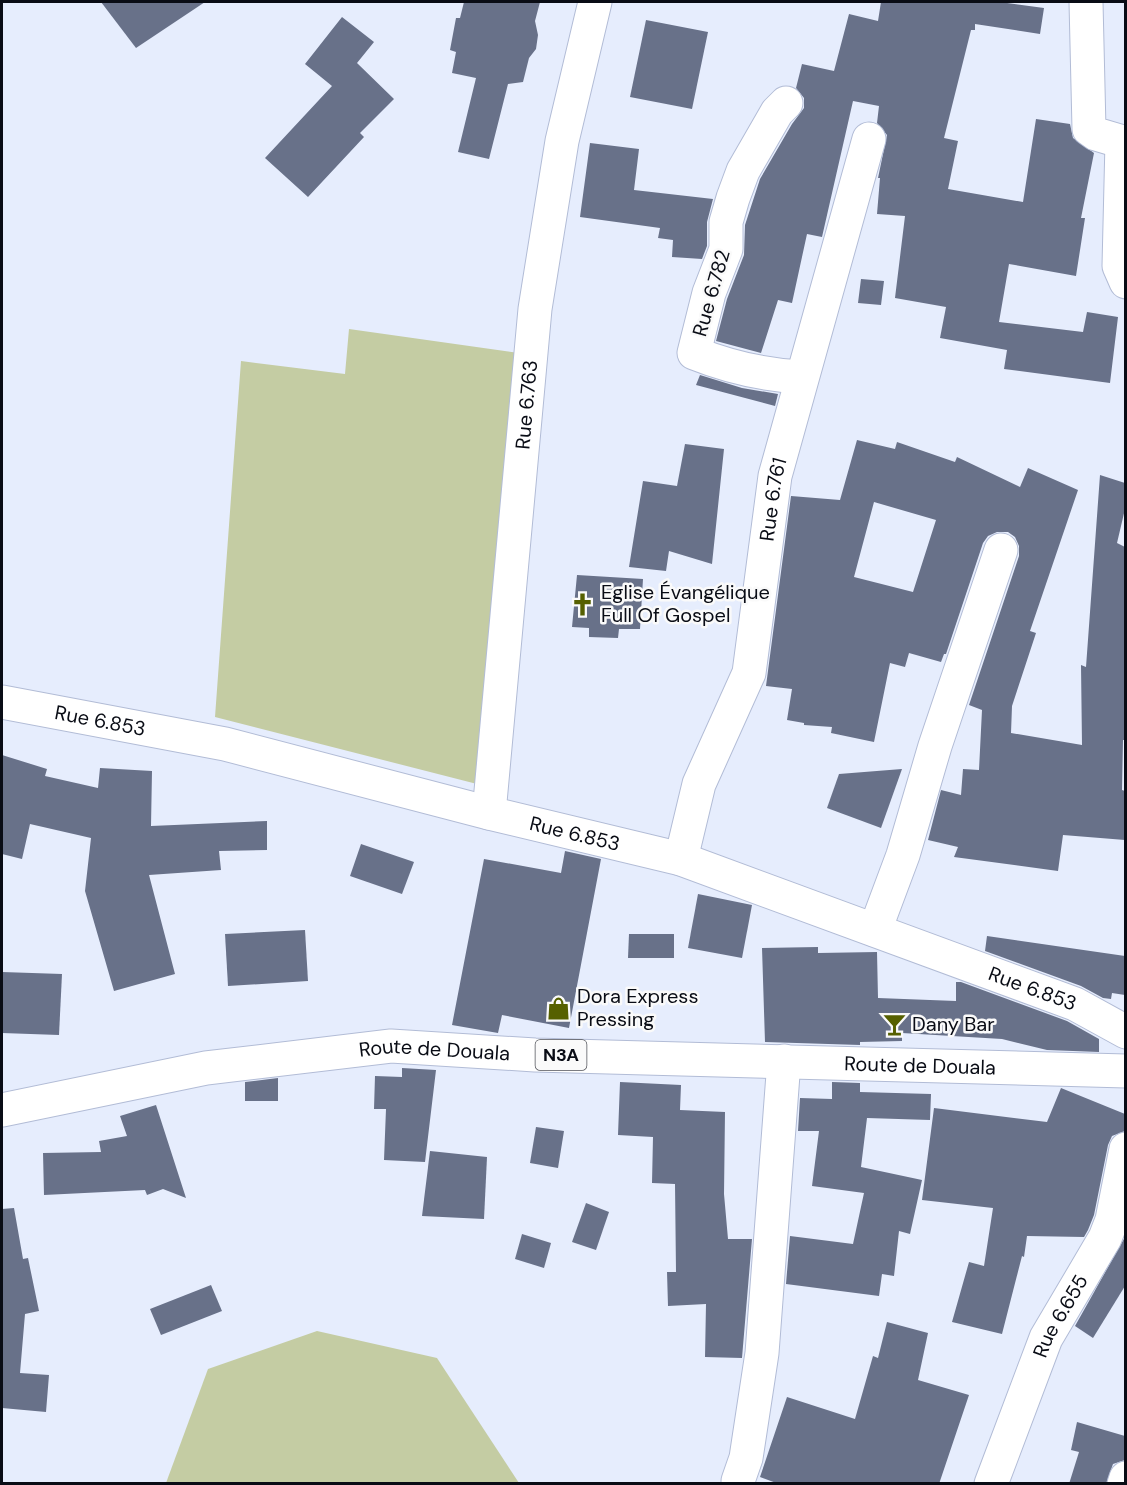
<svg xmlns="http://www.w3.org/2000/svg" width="1127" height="1485" font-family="'DM Sans',sans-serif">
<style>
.green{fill:#c4cca3}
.building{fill:#687189;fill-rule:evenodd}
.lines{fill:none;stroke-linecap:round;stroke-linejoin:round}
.street-casing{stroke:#b2bcd6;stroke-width:35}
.highway-casing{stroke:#b2bcd6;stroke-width:35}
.street{stroke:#fff;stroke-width:33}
.highway{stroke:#fff;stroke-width:33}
.labels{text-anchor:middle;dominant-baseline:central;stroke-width:5;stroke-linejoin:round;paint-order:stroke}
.shield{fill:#fafafa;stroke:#51535a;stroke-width:1.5}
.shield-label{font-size:18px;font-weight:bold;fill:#090c15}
.street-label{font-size:20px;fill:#090c15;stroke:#fafafa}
.poi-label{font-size:20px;fill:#090c15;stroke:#fafafa;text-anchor:start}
</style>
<rect width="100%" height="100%" fill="#e6edfd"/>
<!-- green -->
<g class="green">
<path d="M 349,329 L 519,353 L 477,784 L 215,717 L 241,361 L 345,374 Z"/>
<path d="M 317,1331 L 437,1358 L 519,1483 L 166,1483 L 208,1369 Z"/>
</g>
<!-- building -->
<g class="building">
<path d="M 101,2 L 205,2 L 136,48 Z"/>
<path d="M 464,2 L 540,2 L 535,21 L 538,35 L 536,49 L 529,58 L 523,82 L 508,84 L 489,159 L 458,152 L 476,78 L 452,73 L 456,52 L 450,50 L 456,18 L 460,18 Z"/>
<path d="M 881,2 L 1000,2 L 1044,8 L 1040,34 L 975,24 L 975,30 L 971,30 L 944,138 L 958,141 L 948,189 L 1023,202 L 1036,119 L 1070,124 L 1073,138 L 1094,153 L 1081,218 L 1085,218 L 1076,276 L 1009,264 L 999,322 L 1083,332 L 1087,312 L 1118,317 L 1110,383 L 1004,369 L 1007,350 L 940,338 L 946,307 L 895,298 L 905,216 L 877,214 L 880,178 L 878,178 L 887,135 L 877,123 L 879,106 L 853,101 L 822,237 L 807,234 L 792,303 L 778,300 L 761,353 L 716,341 L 727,299 L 744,255 L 745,225 L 760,179 L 792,124 L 804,108 L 804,98 L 796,88 L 802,64 L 834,71 L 849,14 L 878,21 Z"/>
<path d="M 342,17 L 374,42 L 357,63 L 394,99 L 360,133 L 364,137 L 308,197 L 265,158 L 332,86 L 305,64 Z"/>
<path d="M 646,20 L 708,32 L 692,109 L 630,97 Z"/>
<path d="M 590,143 L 639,149 L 634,190 L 713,199 L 707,222 L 707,246 L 702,259 L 672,257 L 673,240 L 658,238 L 660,228 L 580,217 Z"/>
<path d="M 861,279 L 884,281 L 881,305 L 858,303 Z"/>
<path d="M 700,375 L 742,388 L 778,394 L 775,406 L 696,385 Z"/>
<path d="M 857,440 L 895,449 L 897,442 L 955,462 L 957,457 L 1020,487 L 1028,468 L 1078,490 L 1030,631 L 1036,633 L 1012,706 L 1011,733 L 1082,745 L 1081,665 L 1086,667 L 1100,475 L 1125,483 L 1125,509 L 1117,543 L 1125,547 L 1125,740 L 1123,740 L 1122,790 L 1125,791 L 1125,840 L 1063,835 L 1058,871 L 954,857 L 958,847 L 928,840 L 941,790 L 961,795 L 963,769 L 979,770 L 982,710 L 969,705 L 1019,556 L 1019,546 L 1015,537 L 1008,532 L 997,532 L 988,536 L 983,543 L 946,654 L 944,654 L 941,662 L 909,653 L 905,667 L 890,663 L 874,742 L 831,733 L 832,727 L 804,725 L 804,723 L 787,720 L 792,689 L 766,686 L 791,496 L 840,500 ZM 874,502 L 936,520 L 913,592 L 854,577 Z"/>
<path d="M 685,444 L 724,449 L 712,564 L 669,551 L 666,571 L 629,567 L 643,481 L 677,486 Z"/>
<path d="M 577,575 L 643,579 L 640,629 L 619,629 L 618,638 L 589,637 L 589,628 L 572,627 Z"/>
<path d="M 2,755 L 47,769 L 45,776 L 98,788 L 100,768 L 152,771 L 151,826 L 267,821 L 267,850 L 219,851 L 221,870 L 149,875 L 175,974 L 114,991 L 85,891 L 91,838 L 30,824 L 22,859 L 2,854 Z"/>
<path d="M 902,769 L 881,828 L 827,808 L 839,774 Z"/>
<path d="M 361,844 L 414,862 L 402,894 L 350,876 Z"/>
<path d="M 565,851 L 601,859 L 569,1028 L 502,1015 L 498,1033 L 452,1025 L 484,859 L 561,873 Z"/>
<path d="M 698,894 L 752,905 L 742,958 L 688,948 Z"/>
<path d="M 305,930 L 308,981 L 228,986 L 225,934 Z"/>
<path d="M 629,934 L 674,934 L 674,958 L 628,958 Z"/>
<path d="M 987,936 L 1125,956 L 1125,995 L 1112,993 L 1111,999 L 1103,998 L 1081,986 L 985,951 Z"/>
<path d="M 818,947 L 818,953 L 877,952 L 878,998 L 956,1001 L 956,982 L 961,982 L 1067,1021 L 1099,1039 L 1099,1052 L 1047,1050 L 1002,1039 L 902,1033 L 902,1041 L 860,1042 L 860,1045 L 765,1042 L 762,948 Z"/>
<path d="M 2,972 L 62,974 L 59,1035 L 2,1033 Z"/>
<path d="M 402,1068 L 436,1070 L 425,1162 L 384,1160 L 386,1109 L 374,1109 L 375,1076 L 402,1077 Z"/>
<path d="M 278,1078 L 278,1101 L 245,1101 L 245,1082 Z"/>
<path d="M 620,1082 L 681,1085 L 680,1110 L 725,1112 L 724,1194 L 728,1239 L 752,1239 L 742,1358 L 705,1357 L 706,1304 L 668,1306 L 667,1272 L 676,1272 L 675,1184 L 652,1183 L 653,1137 L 618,1135 Z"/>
<path d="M 832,1082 L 860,1083 L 860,1092 L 931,1094 L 930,1120 L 867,1118 L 861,1167 L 922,1180 L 910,1234 L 899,1231 L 894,1276 L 882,1274 L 879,1296 L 786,1284 L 790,1236 L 853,1244 L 864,1193 L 812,1186 L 819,1131 L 798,1131 L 800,1098 L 832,1099 Z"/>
<path d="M 1061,1088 L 1125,1114 L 1125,1131 L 1112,1136 L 1108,1145 L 1094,1215 L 1088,1230 L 1084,1237 L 1027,1236 L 1024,1257 L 1022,1256 L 1002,1334 L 952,1322 L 969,1262 L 984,1266 L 993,1208 L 922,1200 L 934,1108 L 1047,1122 Z"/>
<path d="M 156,1105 L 186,1198 L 163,1189 L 147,1195 L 145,1190 L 44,1195 L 43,1153 L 101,1152 L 99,1141 L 127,1136 L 120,1116 Z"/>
<path d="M 536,1127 L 564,1131 L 558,1168 L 530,1163 Z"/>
<path d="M 430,1151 L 487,1157 L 484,1219 L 422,1216 Z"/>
<path d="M 586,1203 L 609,1212 L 596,1250 L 572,1242 Z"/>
<path d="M 14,1208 L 23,1259 L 28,1258 L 39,1311 L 25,1314 L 20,1373 L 49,1375 L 46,1412 L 2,1408 L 2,1209 Z"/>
<path d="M 522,1234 L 551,1243 L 544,1268 L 515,1259 Z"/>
<path d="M 1125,1237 L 1125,1286 L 1093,1338 L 1075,1326 Z"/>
<path d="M 211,1285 L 222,1311 L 161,1335 L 150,1309 Z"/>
<path d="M 887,1322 L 928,1333 L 918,1380 L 969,1395 L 939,1484 L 779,1484 L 760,1477 L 787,1397 L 855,1419 L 873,1356 L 878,1358 Z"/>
<path d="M 1077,1422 L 1125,1436 L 1125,1460 L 1113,1464 L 1106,1484 L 1069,1484 L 1079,1452 L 1071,1450 Z"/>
</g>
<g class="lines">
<defs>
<g id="street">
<path d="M 1086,2 L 1089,129 L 1096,134 L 1126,143"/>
<path d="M 786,103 L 777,112 L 743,171 L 733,198 L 726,222 L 726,249 L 709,293 L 694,353 C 729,367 764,375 801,377"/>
<path d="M 1122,142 L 1119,266 L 1126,282"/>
<path id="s1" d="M 2,702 L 225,744 L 489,813 L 681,859 L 1075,1004 L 1126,1032"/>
<path id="s2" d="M 489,813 L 535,309 L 562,141 L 595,2"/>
<path id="s3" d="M 681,859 L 699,784 L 749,673 L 775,476 L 869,139"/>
<path d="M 875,930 L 903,855 L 935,746 L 1001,550"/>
<path d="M 738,1481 L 746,1458 L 762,1353 L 784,1061"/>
<path id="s4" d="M 991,1484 L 1046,1338 L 1105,1238 L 1112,1220 L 1126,1149"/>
<path d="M 1124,1484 L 1126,1478"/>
</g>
<g id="highway">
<path id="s5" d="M 2,1110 L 206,1068 L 391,1046 L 535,1055 L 1126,1071"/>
</g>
</defs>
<!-- street casing -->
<use href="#street" class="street-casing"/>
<!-- highway casing -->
<use href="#highway" class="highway-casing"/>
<!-- street -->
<use href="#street" class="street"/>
<!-- highway -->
<use href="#highway" class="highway"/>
</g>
<!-- icons -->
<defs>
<symbol id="church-bare" viewBox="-9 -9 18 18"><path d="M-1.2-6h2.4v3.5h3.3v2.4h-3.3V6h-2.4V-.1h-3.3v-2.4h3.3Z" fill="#566000" stroke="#fafafa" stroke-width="2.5" paint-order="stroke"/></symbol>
<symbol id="shop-bare" viewBox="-9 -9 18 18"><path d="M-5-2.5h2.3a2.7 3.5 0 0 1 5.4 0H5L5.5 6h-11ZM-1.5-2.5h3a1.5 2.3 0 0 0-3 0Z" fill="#566000" stroke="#fafafa" stroke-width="2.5" paint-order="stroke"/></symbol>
<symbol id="bar-bare" viewBox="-9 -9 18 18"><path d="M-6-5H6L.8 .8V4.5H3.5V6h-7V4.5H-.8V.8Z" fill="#566000" stroke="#fafafa" stroke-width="2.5" paint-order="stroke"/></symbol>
</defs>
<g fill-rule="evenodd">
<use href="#church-bare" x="566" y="588" width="33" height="33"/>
<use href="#shop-bare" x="542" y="992" width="33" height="33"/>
<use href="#bar-bare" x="878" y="1008" width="33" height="33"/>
</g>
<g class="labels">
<!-- shield labels -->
<rect class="shield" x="535.5" y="1040" width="51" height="30" rx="4.5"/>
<g class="shield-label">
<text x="561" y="1055">N3A</text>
</g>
<!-- street labels -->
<g class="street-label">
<text transform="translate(711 293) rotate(-74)">Rue 6.782</text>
<text stroke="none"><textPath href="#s2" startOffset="410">Rue 6.763</textPath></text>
<text stroke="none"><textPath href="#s3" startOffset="374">Rue 6.761</textPath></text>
<text stroke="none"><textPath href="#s1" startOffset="100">Rue 6.853</textPath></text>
<text stroke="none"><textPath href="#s1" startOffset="588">Rue 6.853</textPath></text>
<text stroke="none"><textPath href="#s1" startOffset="1072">Rue 6.853</textPath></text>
<text stroke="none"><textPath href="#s5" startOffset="438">Route de Douala</textPath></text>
<text stroke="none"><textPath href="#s5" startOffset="924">Route de Douala</textPath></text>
<text stroke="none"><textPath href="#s4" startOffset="182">Rue 6.655</textPath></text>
</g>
<!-- poi labels -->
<g class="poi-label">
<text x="601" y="592">Eglise Évangélique<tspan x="601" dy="23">Full Of Gospel</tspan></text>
<text x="577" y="996">Dora Express<tspan x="577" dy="23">Pressing</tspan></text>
<text x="912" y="1024">Dany Bar</text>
</g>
</g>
<!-- border -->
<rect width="1127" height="1485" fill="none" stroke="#090c15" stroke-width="6"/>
</svg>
